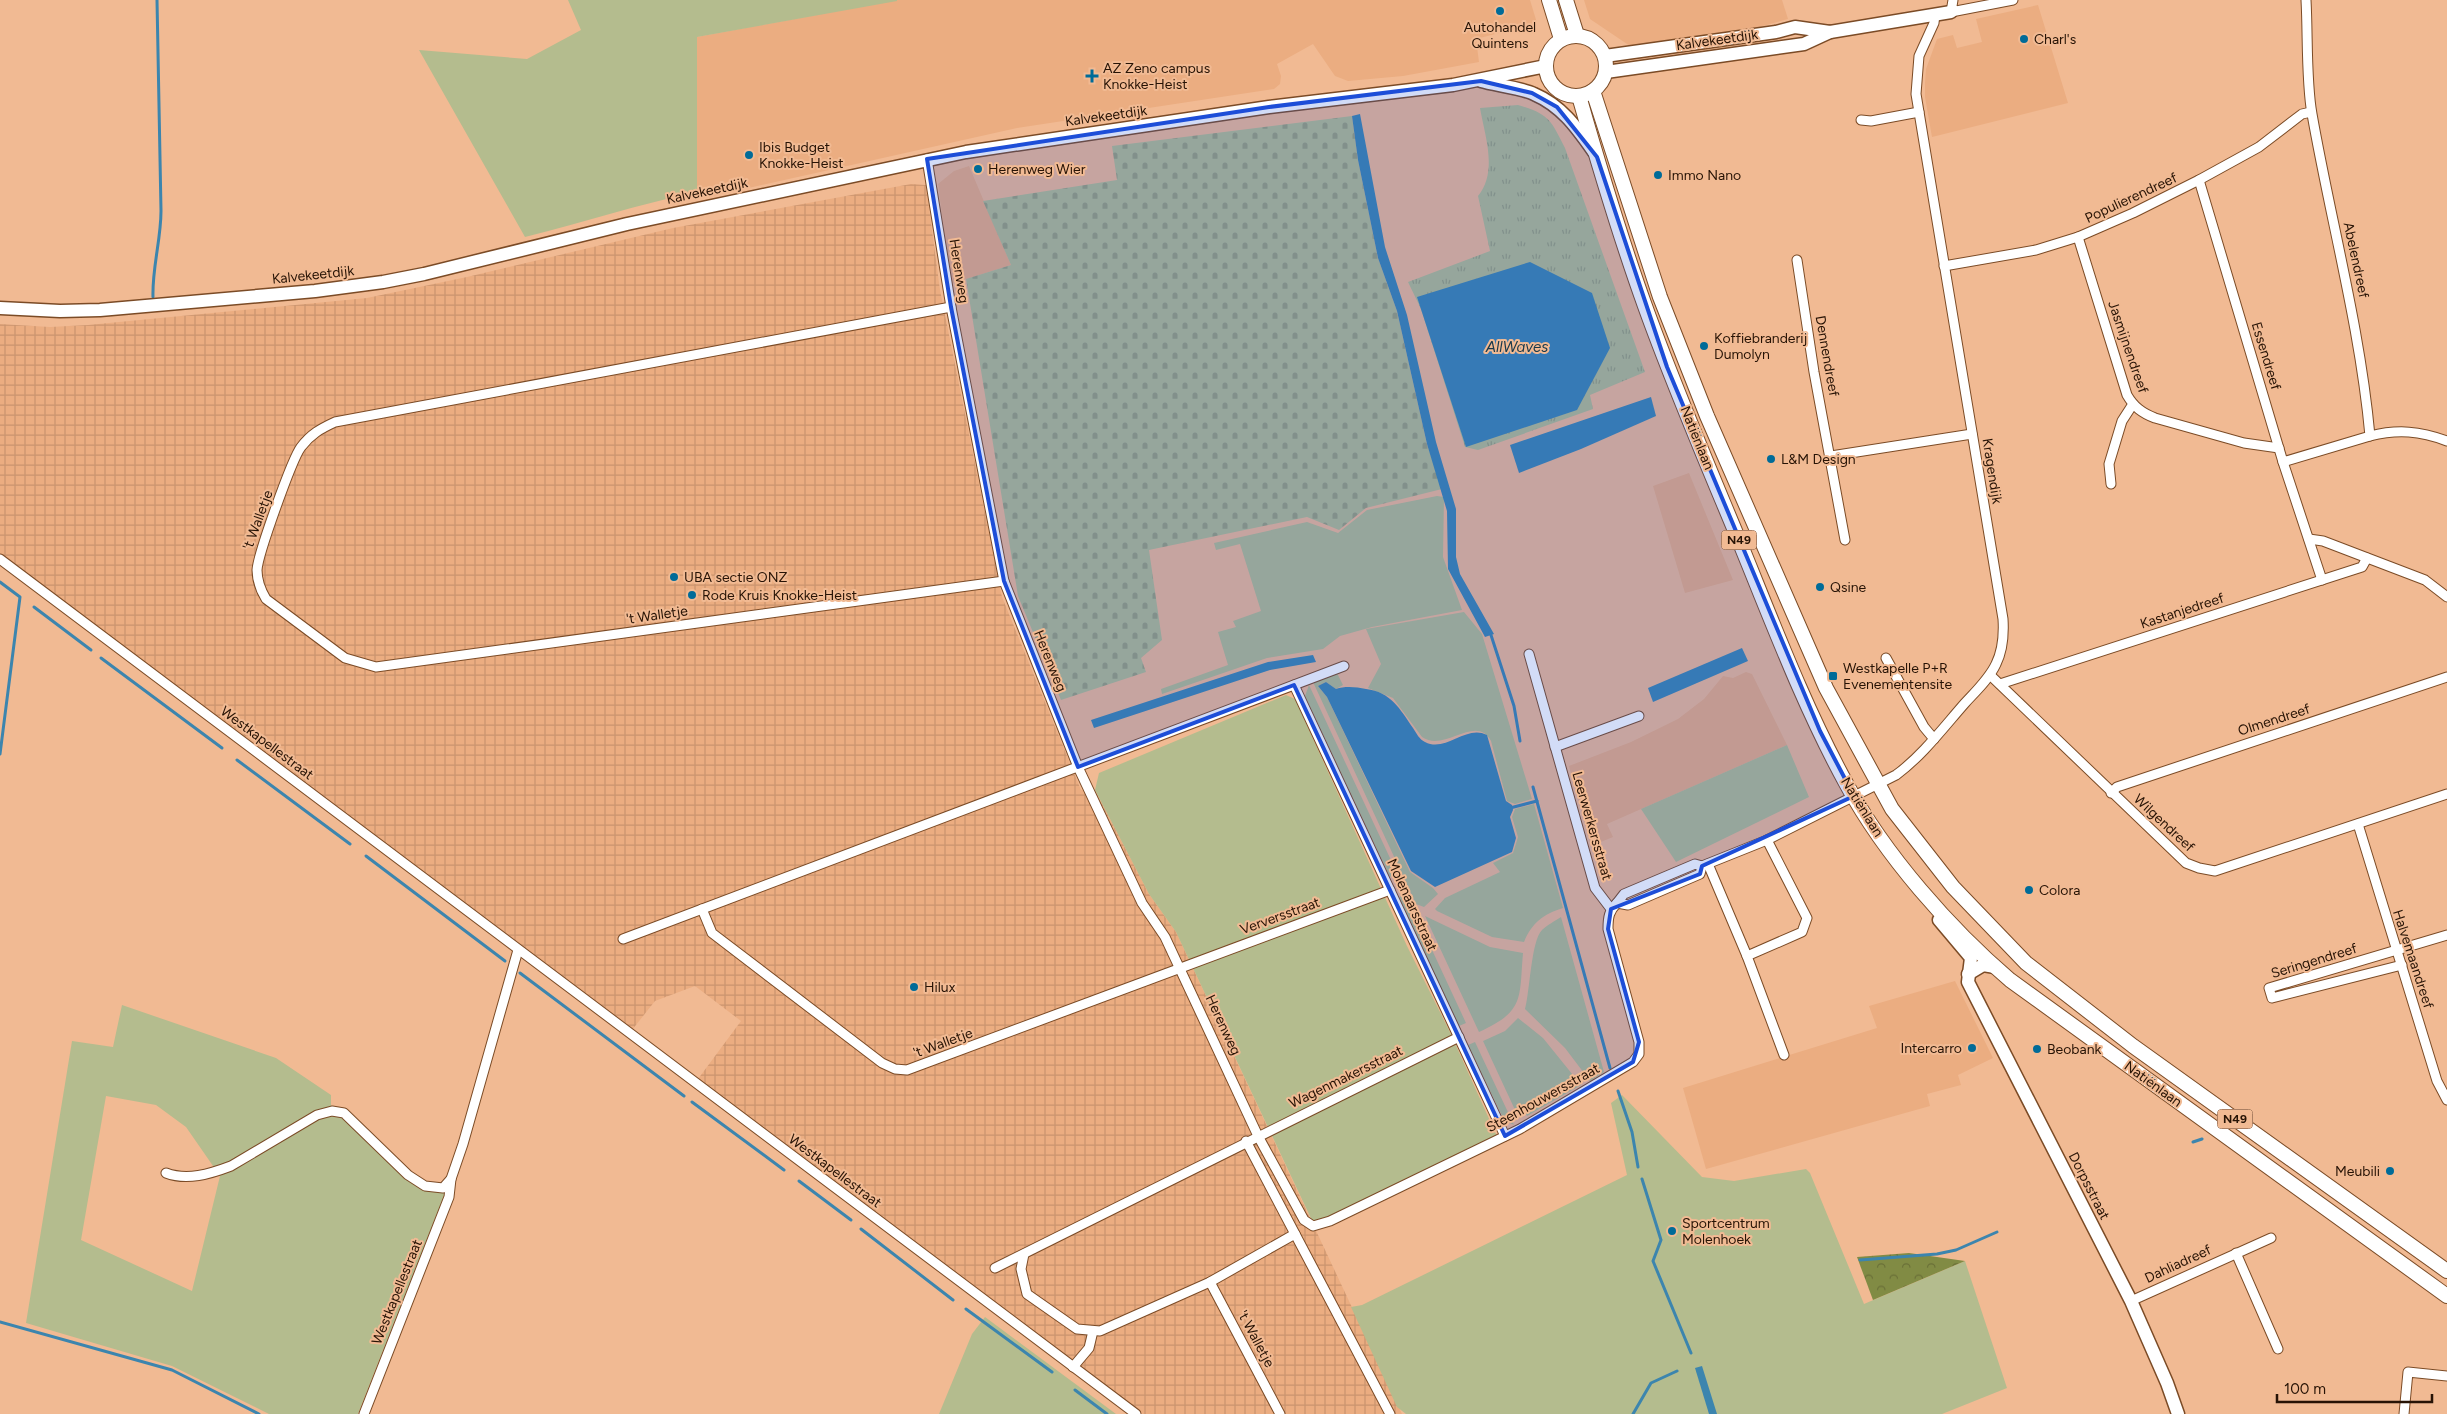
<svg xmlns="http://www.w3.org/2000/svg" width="2447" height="1414" font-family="Figtree,sans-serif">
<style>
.built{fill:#ebad81}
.industrial{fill:url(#industrial-grid)}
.grass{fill:#b4bc8e;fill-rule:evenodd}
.forest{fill:url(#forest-crowns)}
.cemetery{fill:url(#cemetery-stones)}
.park{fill:url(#park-tufts)}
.water{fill:#3c85ae}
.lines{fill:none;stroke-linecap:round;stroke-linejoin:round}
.stream{stroke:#3c85ae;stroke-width:3}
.street-casing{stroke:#7b4b26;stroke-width:11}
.secondary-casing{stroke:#7b4b26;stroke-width:15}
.primary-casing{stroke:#7b4b26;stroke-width:16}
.street{stroke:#fff;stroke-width:9}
.secondary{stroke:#fff;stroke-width:12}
.primary{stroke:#fff;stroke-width:14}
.marked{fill:#1d4ed8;fill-opacity:0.2;stroke:#1d4ed8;stroke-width:4;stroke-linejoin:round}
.poi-dot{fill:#006b98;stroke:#f1ba93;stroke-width:2}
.labels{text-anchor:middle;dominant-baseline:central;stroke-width:4;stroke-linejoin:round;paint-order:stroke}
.shield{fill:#f1ba93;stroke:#644530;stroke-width:1}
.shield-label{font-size:12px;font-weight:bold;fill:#271305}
.poi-label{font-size:14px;fill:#271305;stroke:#f1ba93;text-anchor:start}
.street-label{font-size:14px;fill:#271305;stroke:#f1ba93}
.water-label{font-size:15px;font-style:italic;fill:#18384b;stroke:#f1ba93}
</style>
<defs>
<pattern id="industrial-grid" width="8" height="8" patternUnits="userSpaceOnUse" patternTransform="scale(1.25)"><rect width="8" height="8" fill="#ebad81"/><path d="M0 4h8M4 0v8" fill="none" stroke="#ca946e"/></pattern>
<pattern id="forest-crowns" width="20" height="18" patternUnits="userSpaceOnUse" patternTransform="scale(1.25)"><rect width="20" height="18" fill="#818b44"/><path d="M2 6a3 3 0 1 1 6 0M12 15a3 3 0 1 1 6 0" fill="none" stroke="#6a7037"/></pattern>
<pattern id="cemetery-stones" width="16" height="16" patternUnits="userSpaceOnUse" patternTransform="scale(1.25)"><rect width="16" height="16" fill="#b4bc8e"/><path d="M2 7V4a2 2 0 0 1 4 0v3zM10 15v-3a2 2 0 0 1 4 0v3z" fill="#9ba179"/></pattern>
<pattern id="park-tufts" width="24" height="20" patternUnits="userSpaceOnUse" patternTransform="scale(1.25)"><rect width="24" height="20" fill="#b4bc8e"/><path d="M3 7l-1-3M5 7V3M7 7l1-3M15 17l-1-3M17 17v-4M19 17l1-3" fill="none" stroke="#9ba179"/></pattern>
</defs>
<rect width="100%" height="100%" fill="#f1ba93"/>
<!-- built -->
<g class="built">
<path d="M 897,0 L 1530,0 L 1537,23 L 1476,39 L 1479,62 L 1403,76 L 1348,81 L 1335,76 L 1313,44 L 1277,64 L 1281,76 L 1280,84 L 1274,89 L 1017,128 L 699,199 L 697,192 L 697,37 Z"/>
<path d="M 1584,0 L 1782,0 L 1788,19 L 1752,29 L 1630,46 L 1590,19 Z"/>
<path d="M 2038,5 L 2068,103 L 1932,137 L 1925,97 L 1925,83 L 1926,69 L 1937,39 L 1953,35 L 1957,48 L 1982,42 L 1976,19 Z"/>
<path d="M 969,166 L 1011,265 L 951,284 L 938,184 L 954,171 Z"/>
<path d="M 1689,473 L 1733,580 L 1685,593 L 1653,486 Z"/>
<path d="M 1746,672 L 1752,674 L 1787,745 L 1607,824 L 1613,837 L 1591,846 L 1569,766 L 1631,742 L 1678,719 L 1704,699 L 1723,676 L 1733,678 Z"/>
<path d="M 1955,981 L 1993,1058 L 1958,1075 L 1961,1085 L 1927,1094 L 1930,1106 L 1706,1169 L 1683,1088 L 1877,1028 L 1869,1006 Z"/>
</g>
<!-- industrial -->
<path class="industrial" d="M 911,184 L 926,185 L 940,290 L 1002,597 L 1081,790 L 1095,790 L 1149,894 L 1176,932 L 1402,1414 L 1143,1414 L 698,1079 L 741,1021 L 695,986 L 655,1001 L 632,1030 L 0,554 L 0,324 L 50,327 L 88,325 L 367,298 L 467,277 L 673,228 Z"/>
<!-- grass -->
<g class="grass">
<path d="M 568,0 L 897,0 L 897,1 L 697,37 L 697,192 C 639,204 582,223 525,237 L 419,50 L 527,59 L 581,30 Z"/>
<path d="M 1437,496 L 1444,497 L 1443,557 L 1462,610 L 1372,627 L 1340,636 L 1323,649 L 1267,658 L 1162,694 L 1161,689 L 1228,665 L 1218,632 L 1236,627 L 1233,621 L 1261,611 L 1240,544 L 1216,550 L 1214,543 L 1307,522 L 1338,533 L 1367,510 Z"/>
<path d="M 1464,612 L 1482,634 L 1532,799 L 1515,804 L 1507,801 L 1491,741 C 1476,713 1445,753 1422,737 L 1393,698 L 1368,688 L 1381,664 L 1366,629 Z"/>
<path d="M 1337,673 L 1343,685 L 1336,689 L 1326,682 L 1318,686 L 1327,697 L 1410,872 L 1433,888 L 1438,894 L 1424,907 L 1416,904 L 1313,682 Z"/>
<path d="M 1309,685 L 1397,873 L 1390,877 L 1305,696 Z"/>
<path d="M 1286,695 L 1295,699 L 1407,946 L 1449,1030 L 1500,1143 L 1316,1229 L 1176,932 L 1149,894 L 1095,790 L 1099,773 Z"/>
<path d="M 1787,745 L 1809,797 L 1676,862 L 1641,809 Z"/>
<path d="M 1534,804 L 1563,908 C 1543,914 1532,923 1524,942 L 1492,937 L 1437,911 L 1435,909 L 1445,898 L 1500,872 L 1493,863 L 1513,853 L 1518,837 L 1512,817 L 1515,809 Z"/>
<path d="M 1406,894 L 1466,1023 L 1459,1026 L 1399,897 Z"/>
<path d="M 1425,916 L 1490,947 L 1523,953 C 1519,999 1525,1011 1479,1032 Z"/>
<path d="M 1561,917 L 1604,1072 L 1590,1081 L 1565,1048 L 1525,1009 C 1530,991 1531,941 1542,930 C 1547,925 1555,921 1561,917 Z"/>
<path d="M 122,1005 L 276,1058 L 331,1095 L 331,1105 L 426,1190 L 445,1193 L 358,1414 L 269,1414 L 172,1366 L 26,1323 L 72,1041 L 113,1047 ZM 106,1096 L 156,1105 L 186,1127 L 220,1176 L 192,1291 L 81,1240 Z"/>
<path d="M 1518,1018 L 1543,1038 L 1581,1085 L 1527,1116 L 1524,1109 L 1516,1112 L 1483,1041 L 1505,1031 Z"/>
<path d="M 1475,1042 L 1514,1125 L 1504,1120 L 1468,1045 Z"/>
<path d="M 1622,1095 L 1702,1177 L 1734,1181 L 1806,1169 L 1810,1173 L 1864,1304 L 1965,1261 L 2007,1388 L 1942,1414 L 1406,1414 L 1397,1407 L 1351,1307 L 1362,1305 L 1627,1175 L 1611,1103 Z"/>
<path d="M 985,1317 L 1116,1414 L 939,1414 L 972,1334 Z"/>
</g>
<!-- forest -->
<path class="forest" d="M 1909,1253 L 1965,1261 L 1873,1300 L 1857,1257 Z"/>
<!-- cemetery -->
<path class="cemetery" d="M 1352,116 L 1358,160 L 1378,258 L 1397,311 L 1427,444 L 1442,489 L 1366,508 L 1339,530 L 1307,517 L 1149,550 L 1162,640 L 1141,658 L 1146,672 L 1061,700 L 1018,596 L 966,279 L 1011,265 L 983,201 L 1117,180 L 1112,146 Z"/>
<!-- park -->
<path class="park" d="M 1518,105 C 1549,114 1551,120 1565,148 L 1645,372 L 1590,395 L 1593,409 L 1478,450 L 1465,447 L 1421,309 L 1408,282 L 1490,251 L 1478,196 C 1498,171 1485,137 1480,108 Z"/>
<!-- water -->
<g class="water">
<path d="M 1360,114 L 1385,247 L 1407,315 L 1436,442 L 1456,509 L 1456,557 L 1460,574 L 1494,634 L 1485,637 L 1448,569 L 1447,511 L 1427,444 L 1397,311 L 1378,258 L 1358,160 L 1352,116 Z"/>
<path d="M 1530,262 L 1592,293 L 1610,348 L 1577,410 L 1466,447 L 1417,297 Z"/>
<path d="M 1651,397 L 1656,416 L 1581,449 L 1519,473 L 1510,445 Z"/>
<path d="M 1742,648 L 1748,661 L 1653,702 L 1648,688 Z"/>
<path d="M 1313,655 L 1316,662 L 1270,670 L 1094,728 L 1091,720 L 1268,662 Z"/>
<path d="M 1326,682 L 1336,689 C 1345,686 1356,687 1366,689 C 1391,692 1400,709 1413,728 C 1417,734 1419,739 1425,742 C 1446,753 1466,724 1487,735 L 1506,801 L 1512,805 L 1513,810 L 1510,817 L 1516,838 L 1512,852 L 1435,887 L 1411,871 L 1327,697 L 1318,686 Z"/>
<path d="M 1702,1366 L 1717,1414 L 1709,1414 L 1695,1368 Z"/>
</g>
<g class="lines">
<!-- stream -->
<g class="stream">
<path d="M 153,297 C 152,268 161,240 161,211 L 157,0"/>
<path d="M 0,582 L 20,597 L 0,754"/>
<path d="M 34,607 L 91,650"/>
<path d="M 1490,632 L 1514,706 L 1520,741"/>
<path d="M 101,658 L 222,748"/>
<path d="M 237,760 L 350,844"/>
<path d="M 1533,787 L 1610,1068"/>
<path d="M 1510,808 L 1537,801"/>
<path d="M 366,856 L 505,961"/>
<path d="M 520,973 L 684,1096"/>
<path d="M 1618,1091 L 1632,1132 L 1638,1167"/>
<path d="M 692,1102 L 784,1170"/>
<path d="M 2193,1142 L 2202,1139"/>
<path d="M 1642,1179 L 1661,1240 L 1653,1261 L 1691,1353"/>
<path d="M 799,1181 L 851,1220"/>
<path d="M 861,1229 L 953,1300"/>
<path d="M 1860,1260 L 1937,1254 L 1956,1250 L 1997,1232"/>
<path d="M 966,1309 L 1052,1372"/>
<path d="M 0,1322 L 172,1370 L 259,1414"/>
<path d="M 1075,1390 L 1107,1414"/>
<path d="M 1633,1414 L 1651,1383 L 1677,1371"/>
</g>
<defs>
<g id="street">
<path d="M 1953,0 L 1951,12 L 2013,0"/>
<path d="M 1861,120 L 1871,121 L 1919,112"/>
<path d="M 927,159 L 951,307 L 1004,581 L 1078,767 L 1142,903 L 1165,937 L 1258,1136 L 1304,1220 L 1313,1226 L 1330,1221 L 1520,1129 L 1633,1062 L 1639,1054 L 1639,1042 L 1608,929 C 1608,917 1609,911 1617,903 L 1628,905 L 1700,874 L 1702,866"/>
<path d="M 2199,180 L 2283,462 L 2322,580"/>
<path d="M 2078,237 L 2127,395 C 2134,407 2142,413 2155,418 L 2244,443 L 2279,448"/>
<path d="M 1797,260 L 1814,372 L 1845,540"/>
<path d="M 1944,266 L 2036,250 L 2078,237 L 2133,213 L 2199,180 L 2259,147 L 2302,114 L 2311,112"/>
<path d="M 951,307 L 335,422 C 320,429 311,434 301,447 C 292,459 258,554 257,570 C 257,581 260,589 266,599 L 345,658 L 376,667 L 1004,581"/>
<path d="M 2370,436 C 2398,429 2420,431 2447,441"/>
<path d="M 1831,456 L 1972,434"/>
<path d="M 2283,462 L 2370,436 C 2360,327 2331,222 2312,114 C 2306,81 2308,35 2306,0"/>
<path d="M 2111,484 L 2109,464 L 2122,421 L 2133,404"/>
<path d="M 2309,539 L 2323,541 L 2425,580 L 2447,597"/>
<path d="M 0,559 L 1136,1414"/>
<path d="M 1529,654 L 1595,888 L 1611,909"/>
<path d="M 1886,658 L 1924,727 L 1934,739"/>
<path d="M 1990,675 L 2186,863 L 2199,868 L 2215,871 L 2447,794"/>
<path d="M 2000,684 L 2362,567 L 2367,558"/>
<path d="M 1294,685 L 1505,1136"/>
<path d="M 1555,747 L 1639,716"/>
<path d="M 2111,793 L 2117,787 L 2447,677"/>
<path d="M 2358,824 L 2437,1081 L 2447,1100"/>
<path d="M 1767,840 L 1807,918 L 1802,932 L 1747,956 L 1784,1055"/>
<path d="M 1708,864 L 1747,956"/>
<path d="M 1617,903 L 1624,894 L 1695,864 L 1702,866 L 1767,840 L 1896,775 C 1922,756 1943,728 1965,703 C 1976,691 1989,679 1996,664 C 2003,650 2004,635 2003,619 L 1916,94 L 1919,56 L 1934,23 L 1935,14"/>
<path d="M 702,909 L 712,933 L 882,1063 L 895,1069 L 907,1070 L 1390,890"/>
<path d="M 623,939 L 1344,666"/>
<path d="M 2402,965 L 2272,998 L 2269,988 L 2447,935"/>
<path d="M 1246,1141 L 1390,1414"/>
<path d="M 166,1173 C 187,1181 210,1174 231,1166 L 317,1115 L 332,1111 L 344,1113 L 408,1175 L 425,1186 L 443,1188 L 451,1179 L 463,1144 L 518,950"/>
<path d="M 2236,1253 L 2278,1349"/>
<path d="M 1024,1254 L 1021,1269 L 1027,1294 L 1077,1329 L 1100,1331 L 1210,1282 L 1280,1414"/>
<path d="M 995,1268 L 1459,1037"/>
<path d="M 1210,1282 L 1295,1234"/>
<path d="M 2131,1301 L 2271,1238"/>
<path d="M 1073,1367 L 1089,1348 L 1093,1331"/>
<path d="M 364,1414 L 449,1197 L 451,1179"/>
<path d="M 2404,1414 L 2408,1372 L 2447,1376"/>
</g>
<g id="secondary">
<path d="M 1605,56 L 1776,32 L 1795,27 L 1830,32"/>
<path d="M 1606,72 L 1804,44 L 1830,32 L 1951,12"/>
<path d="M 1481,81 C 1495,85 1522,88 1534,94 C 1562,106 1577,128 1594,152"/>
<path d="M 0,308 L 60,311 L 100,310 L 315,291 L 383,282 L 424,274 L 627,224 L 966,152 L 1269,107 L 1453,85 L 1546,66"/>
<path d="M 1939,920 L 1971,958 L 1968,982 L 2131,1301 L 2167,1383 L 2178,1414"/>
<path d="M 1968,974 L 1983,965 L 1995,967"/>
</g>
<g id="primary">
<path d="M 1549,0 L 1561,39"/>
<path d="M 1566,0 L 1577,35"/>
<circle cx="1576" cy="66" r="30"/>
<path d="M 1593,91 L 1660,297 L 1707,416 L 1826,688 L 1892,809 L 1953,887 L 2026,963 L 2133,1046 L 2447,1271"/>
<path d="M 1579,96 C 1599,166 1620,237 1645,306 C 1673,384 1706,461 1738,538 C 1772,621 1804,707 1847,785 C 1885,855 1950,929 2010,980 L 2447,1296"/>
</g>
</defs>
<!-- street casing -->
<use href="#street" class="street-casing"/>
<!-- secondary casing -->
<use href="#secondary" class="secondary-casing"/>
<!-- primary casing -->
<use href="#primary" class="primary-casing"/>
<!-- street -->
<use href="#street" class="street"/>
<!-- secondary -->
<use href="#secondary" class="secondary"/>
<!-- primary -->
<use href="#primary" class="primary"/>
</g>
<!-- marked area -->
<path class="marked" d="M 1481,81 L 1532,93 L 1557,107 L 1597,157 L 1667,367 L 1820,731 L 1854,796 L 1702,866 L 1700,874 L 1611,909 L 1608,929 L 1639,1042 L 1633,1062 L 1505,1136 L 1294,685 L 1078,767 L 1004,581 L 951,307 L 927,159 L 1269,107 Z"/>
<!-- markers -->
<g class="poi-dot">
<circle cx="1500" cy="11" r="5"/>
<circle cx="2024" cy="39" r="5"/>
<path d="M1089.5 68.5h5v5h5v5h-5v5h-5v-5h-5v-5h5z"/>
<circle cx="749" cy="155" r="5"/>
<circle cx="978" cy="169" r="5"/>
<circle cx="1658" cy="175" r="5"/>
<circle cx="1704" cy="346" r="5"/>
<circle cx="1771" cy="459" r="5"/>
<circle cx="674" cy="577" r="5"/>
<circle cx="1820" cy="587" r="5"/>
<circle cx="692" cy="595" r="5"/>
<rect x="1828" y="671" width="10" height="10" rx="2.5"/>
<circle cx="2029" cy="890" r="5"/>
<circle cx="914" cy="987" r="5"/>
<circle cx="1972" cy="1048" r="5"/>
<circle cx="2037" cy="1049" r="5"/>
<circle cx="2390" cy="1171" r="5"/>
<circle cx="1672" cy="1231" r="5"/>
</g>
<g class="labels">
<!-- shield labels -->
<g class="shield">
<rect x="1721.5" y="530.5" width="35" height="19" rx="4"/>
<rect x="2217.5" y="1109.5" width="35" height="19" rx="4"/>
</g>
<g class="shield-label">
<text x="1739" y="540">N49</text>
<text x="2235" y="1119">N49</text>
</g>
<!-- poi labels -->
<g class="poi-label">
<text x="1500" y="27" text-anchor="middle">Autohandel<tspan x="1500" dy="16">Quintens</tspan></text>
<text x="2034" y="39">Charl's</text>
<text x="1103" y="68">AZ Zeno campus<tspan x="1103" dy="16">Knokke-Heist</tspan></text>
<text x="759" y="147">Ibis Budget<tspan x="759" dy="16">Knokke-Heist</tspan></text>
<text x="988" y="169">Herenweg Wier</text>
<text x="1668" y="175">Immo Nano</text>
<text x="1714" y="338">Koffiebranderij<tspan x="1714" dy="16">Dumolyn</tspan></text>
<text x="1781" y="459">L&amp;M Design</text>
<text x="684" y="577">UBA sectie ONZ</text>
<text x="1830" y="587">Qsine</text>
<text x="702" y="595">Rode Kruis Knokke-Heist</text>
<text x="1843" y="668">Westkapelle P+R<tspan x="1843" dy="16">Evenementensite</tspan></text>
<text x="2039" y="890">Colora</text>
<text x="924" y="987">Hilux</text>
<text x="1962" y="1048" text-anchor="end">Intercarro</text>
<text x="2047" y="1049">Beobank</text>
<text x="2380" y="1171" text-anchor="end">Meubili</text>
<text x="1682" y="1223">Sportcentrum<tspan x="1682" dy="16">Molenhoek</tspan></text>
</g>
<!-- street labels -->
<g class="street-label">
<text transform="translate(1717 40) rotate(-8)">Kalvekeetdijk</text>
<text transform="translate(1106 116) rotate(-8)">Kalvekeetdijk</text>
<text transform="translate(707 191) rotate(-12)">Kalvekeetdijk</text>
<text transform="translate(2131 198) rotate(-25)">Populierendreef</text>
<text transform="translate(2356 260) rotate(78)">Abelendreef</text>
<text transform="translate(959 271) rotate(81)">Herenweg</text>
<text transform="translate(313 275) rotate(-6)">Kalvekeetdijk</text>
<text transform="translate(2128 347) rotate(71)">Jasmijnendreef</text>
<text transform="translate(1827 356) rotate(80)">Dennendreef</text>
<text transform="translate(2266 356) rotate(73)">Essendreef</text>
<text transform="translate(1697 438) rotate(68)">Natiënlaan</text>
<text transform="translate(1992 471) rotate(81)">Kragendijk</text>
<text transform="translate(258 520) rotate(-70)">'t Walletje</text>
<text transform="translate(2182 611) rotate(-18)">Kastanjedreef</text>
<text transform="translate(657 615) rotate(-8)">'t Walletje</text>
<text transform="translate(1050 661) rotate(68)">Herenweg</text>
<text transform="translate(2274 720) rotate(-18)">Olmendreef</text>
<text transform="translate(267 743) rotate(37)">Westkapellestraat</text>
<text transform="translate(1862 807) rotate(58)">Natiënlaan</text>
<text transform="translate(2164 823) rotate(43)">Wilgendreef</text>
<text transform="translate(1592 826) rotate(74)">Leerwerkersstraat</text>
<text transform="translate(1412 905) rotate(65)">Molenaarsstraat</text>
<text transform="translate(1280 916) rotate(-20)">Verversstraat</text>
<text transform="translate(2413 959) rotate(72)">Halvemaandreef</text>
<text transform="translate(2314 961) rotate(-17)">Seringendreef</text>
<text transform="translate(1223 1025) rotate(65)">Herenweg</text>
<text transform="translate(943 1043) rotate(-20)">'t Walletje</text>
<text transform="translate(1346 1077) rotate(-26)">Wagenmakersstraat</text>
<text transform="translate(2153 1084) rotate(36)">Natiënlaan</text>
<text transform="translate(1543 1098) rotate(-29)">Steenhouwersstraat</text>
<text transform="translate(835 1171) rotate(37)">Westkapellestraat</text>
<text transform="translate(2089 1186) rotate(63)">Dorpsstraat</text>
<text transform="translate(2178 1264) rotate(-25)">Dahliadreef</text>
<text transform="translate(397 1292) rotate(-68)">Westkapellestraat</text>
<text transform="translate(1256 1339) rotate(62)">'t Walletje</text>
</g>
<!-- water labels -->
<g class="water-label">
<text x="1517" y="347">AllWaves</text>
</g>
</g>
<!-- scale -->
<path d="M2277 1394v8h155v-8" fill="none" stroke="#271305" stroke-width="2.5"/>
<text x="2284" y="1394" font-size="15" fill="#271305" stroke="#f1ba93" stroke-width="4" paint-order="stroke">100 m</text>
</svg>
